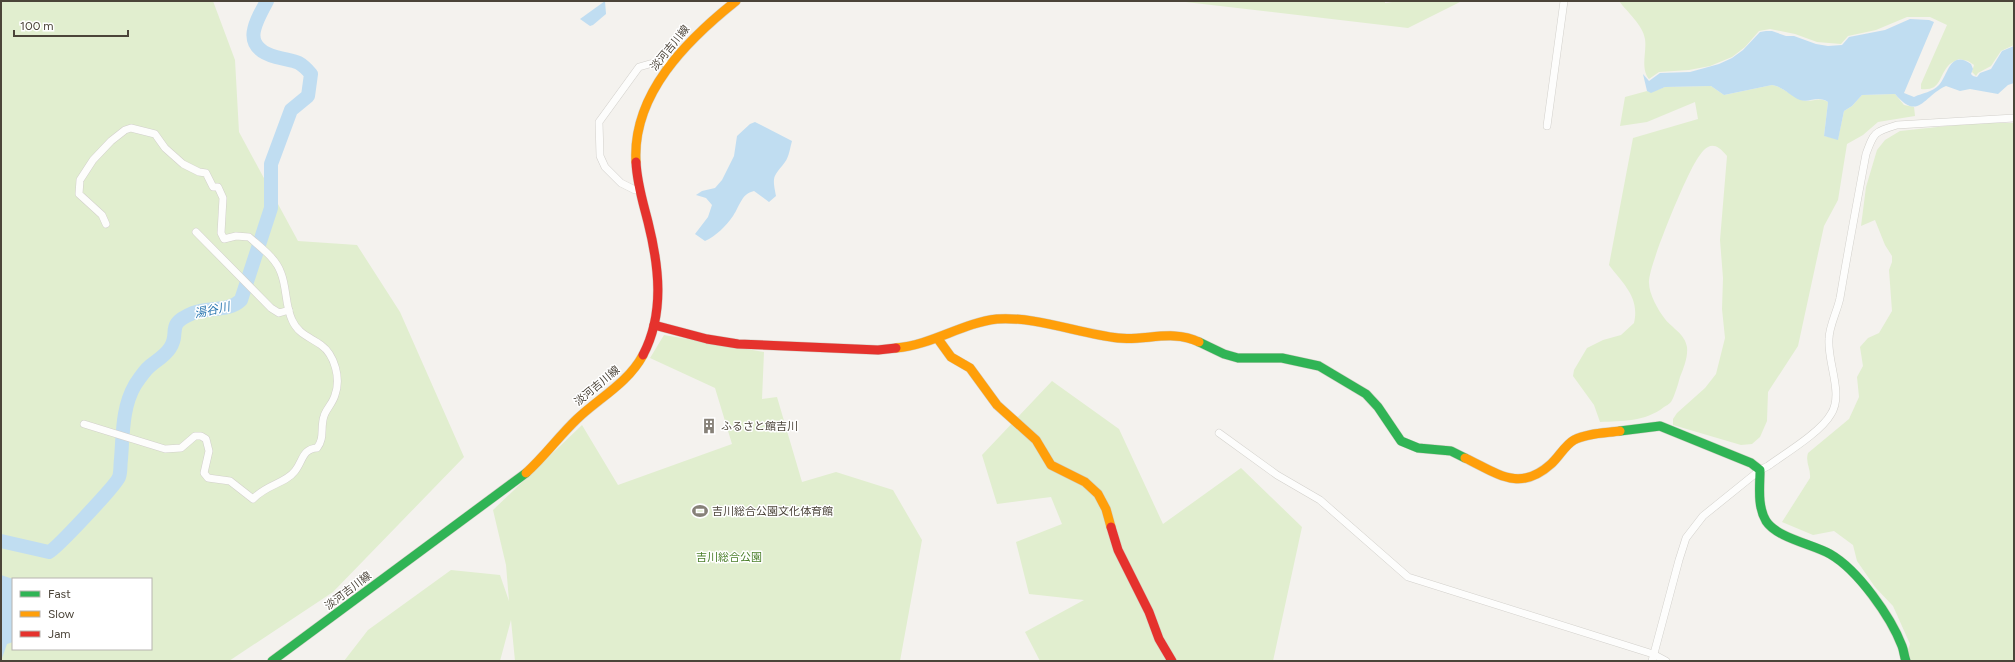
<svg xmlns="http://www.w3.org/2000/svg" width="2015" height="662" font-family="Figtree,'Noto Sans JP',sans-serif">
<style>
.green{fill:#e1eecf;fill-rule:evenodd}
.water{fill:#c0ddf1}
.lines{fill:none;stroke-linecap:round;stroke-linejoin:round}
.river{stroke:#c0ddf1;stroke-width:14}
.street-casing{stroke:#d2d0cb;stroke-width:8}
.fast-casing{stroke:#d3cfc5;stroke-width:10}
.slow-casing{stroke:#d3cfc5;stroke-width:10}
.jam-casing{stroke:#d3cfc5;stroke-width:10}
.street{stroke:#fdfdfc;stroke-width:7}
.fast{stroke:#30b455;stroke-width:9}
.slow{stroke:#ff9f0a;stroke-width:9}
.jam{stroke:#e5322d;stroke-width:9}
.labels{text-anchor:middle;dominant-baseline:central;stroke-width:3;stroke-linejoin:round;paint-order:stroke}
.street-label{font-size:11px;fill:#4b4439;stroke:#fff}
.poi-label{font-size:11px;fill:#4b4439;stroke:#fff;text-anchor:start}
.park-label{font-size:11px;fill:#4a7f2a;stroke:#fff}
.water-label{font-size:12px;font-style:italic;fill:#2e7ab2;stroke:#fff}
</style>
<rect width="100%" height="100%" fill="#f4f2ee"/>
<!-- green -->
<g class="green">
<path d="M 1,1 L 213,1 L 235,60 L 239,132 L 298,241 L 357,245 L 400,312 L 464,457 L 333,592 L 229,661 L 1,661 ZM 13,579 L 151,579 L 151,649 L 13,649 Z"/>
<path d="M 1177,1 L 1385,1 L 1385,3 L 1399,1 L 1462,1 L 1408,28 Z"/>
<path d="M 1619,1 L 2014,1 L 2014,45 L 2001,51 L 1991,66 L 1978,73 L 1976,76 L 1972,72 L 1974,65 L 1968,61 L 1959,59 C 1955,61 1950,63 1948,66 C 1938,78 1941,91 1921,89 L 1921,84 L 1947,25 L 1930,17 L 1907,17 L 1876,30 L 1848,36 L 1841,44 L 1817,42 L 1795,34 L 1770,29 L 1759,31 L 1745,47 L 1732,57 L 1710,66 L 1689,70 L 1659,72 L 1649,79 C 1640,68 1647,52 1645,39 C 1643,25 1627,12 1619,1 Z"/>
<path d="M 1772,85 C 1785,87 1793,99 1807,101 C 1815,101 1819,97 1828,102 L 1824,136 L 1838,139 L 1844,111 L 1852,106 L 1862,95 L 1895,94 L 1904,105 L 1914,107 L 1915,116 L 1878,122 L 1863,135 L 1847,144 L 1838,200 L 1824,226 L 1798,346 L 1768,392 L 1767,421 L 1760,437 L 1752,444 L 1741,445 L 1673,425 L 1673,419 L 1677,413 L 1705,388 L 1716,374 L 1725,338 L 1722,309 L 1723,278 L 1720,240 L 1727,156 C 1713,138 1705,146 1696,161 C 1686,176 1647,269 1649,283 C 1649,294 1658,310 1665,319 C 1672,328 1685,334 1687,347 C 1688,357 1684,367 1680,377 C 1678,384 1675,395 1671,402 C 1669,404 1666,406 1664,407 C 1645,422 1622,421 1600,422 L 1594,405 L 1573,376 L 1574,370 L 1587,348 L 1603,340 L 1621,335 L 1634,323 C 1640,297 1623,284 1609,265 L 1633,138 L 1698,119 L 1695,102 L 1647,122 L 1620,126 L 1625,97 L 1647,91 L 1651,92 L 1665,87 L 1711,86 L 1724,95 Z"/>
<path d="M 1975,123 L 2014,123 L 2014,661 L 1904,661 L 1910,644 L 1893,606 L 1875,587 L 1857,561 L 1853,545 L 1834,531 L 1813,535 L 1782,522 L 1810,478 C 1811,469 1805,462 1808,453 L 1849,419 L 1859,397 L 1857,377 L 1863,366 L 1860,347 L 1868,338 L 1879,333 L 1892,311 L 1889,270 L 1892,262 L 1892,256 L 1885,245 L 1875,220 L 1861,226 L 1866,187 L 1877,150 L 1885,140 L 1900,131 Z"/>
<path d="M 664,335 L 764,352 L 762,399 L 777,397 L 802,482 L 836,472 L 893,490 L 922,540 L 900,661 L 515,661 L 511,620 L 500,661 L 344,661 L 368,630 L 451,570 L 500,575 L 509,601 L 506,565 L 493,510 L 582,425 L 618,485 L 732,444 L 715,388 L 650,358 Z"/>
<path d="M 1052,381 L 1119,429 L 1163,524 L 1241,468 L 1302,527 L 1273,661 L 1040,661 L 1025,632 L 1084,600 L 1029,594 L 1016,542 L 1062,524 L 1051,497 L 997,504 L 982,455 Z"/>
</g>
<!-- water -->
<g class="water">
<path d="M 605,1 L 606,14 L 593,25 L 590,26 L 580,19 Z"/>
<path d="M 1910,19 L 1929,20 L 1934,22 L 1904,93 L 1914,97 C 1922,93 1933,92 1939,85 C 1948,75 1950,49 1971,64 L 1973,69 L 1971,74 L 1973,76 L 1977,77 L 1980,73 L 1991,69 L 2002,51 L 2014,46 L 2014,83 L 2008,85 L 1998,94 L 1970,89 L 1960,91 L 1946,86 C 1923,96 1919,122 1895,94 L 1862,95 L 1852,106 L 1844,111 L 1838,140 L 1824,136 L 1828,102 C 1818,95 1810,103 1800,100 C 1790,96 1784,87 1772,85 L 1724,95 L 1711,86 L 1665,87 L 1651,93 L 1647,91 L 1643,74 L 1649,81 L 1660,73 L 1690,72 L 1719,64 L 1732,58 L 1743,50 L 1760,32 L 1766,31 L 1772,31 L 1786,36 L 1794,36 L 1816,44 L 1828,46 L 1842,45 L 1849,37 L 1885,30 Z"/>
<path d="M 755,122 L 792,141 C 790,148 789,157 785,162 C 773,178 772,175 776,196 L 769,202 L 754,191 C 741,194 740,206 733,216 C 726,226 716,236 705,241 L 695,234 L 708,217 L 712,205 L 706,198 L 696,195 L 702,191 L 715,188 L 722,180 L 734,156 L 737,136 L 750,124 Z"/>
<path d="M 1,575 L 13,579 L 13,642 L 7,644 L 1,661 Z"/>
</g>
<g class="lines">
<!-- river -->
<path class="river" d="M 1,541 L 49,552 C 56,549 117,484 119,477 C 121,472 120,465 121,459 C 123,435 122,407 135,385 C 139,379 144,371 150,366 C 157,360 165,356 170,348 C 181,332 164,325 193,313 C 208,307 229,312 241,300 L 271,208 L 271,164 L 291,110 L 308,96 L 311,74 C 297,58 294,62 276,57 C 240,47 255,23 267,1"/>
<defs>
<g id="street">
<path d="M 1547,126 L 1564,1"/>
<path d="M 639,189 L 635,190 L 621,183 L 605,167 L 600,156 L 599,122 L 639,67 L 660,61 L 669,65"/>
<path d="M 196,232 L 271,308 L 279,313 L 289,310"/>
<path d="M 84,424 L 165,449 L 181,448 L 195,436 L 201,436 L 206,439 L 209,451 L 204,473 L 208,478 L 230,481 L 253,499 C 267,484 285,484 295,471 C 303,461 302,449 317,448 C 325,438 320,428 324,416 C 326,409 333,403 335,395 C 341,379 335,355 321,345 C 310,337 298,334 292,320 C 285,305 287,288 281,273 C 276,258 260,247 249,237 L 236,236 L 224,239 L 221,233 L 223,198 L 218,187 L 213,187 L 206,173 L 199,172 L 183,164 L 165,148 L 155,134 L 131,128 L 125,130 L 111,141 L 93,160 L 80,180 L 79,194 L 102,215 L 106,224"/>
<path d="M 1219,433 L 1277,475 L 1320,500 L 1408,577 L 1653,654 L 1666,661"/>
<path d="M 1652,661 L 1679,560 L 1686,538 L 1703,516 L 1760,470 L 1768,466 C 1786,453 1821,432 1831,414 C 1844,394 1827,362 1829,339 C 1829,326 1837,312 1840,298 C 1848,250 1857,202 1866,154 C 1874,132 1874,132 1897,125 L 2014,118"/>
</g>
<g id="fast">
<path d="M 1199,342 L 1224,354 L 1238,358 L 1282,358 L 1319,366 L 1366,394 L 1378,407 L 1401,441 L 1418,448 L 1451,451 L 1465,458"/>
<path d="M 1620,431 L 1660,426 L 1751,463 L 1760,470 C 1760,486 1757,506 1766,521 C 1777,538 1812,544 1830,554 C 1858,570 1891,617 1902,646 C 1904,651 1904,656 1906,661"/>
<path d="M 272,661 L 526,473"/>
</g>
<g id="slow">
<path d="M 636,162 C 632,94 687,40 736,1"/>
<path d="M 938,339 L 951,357 L 970,368 L 997,405 L 1036,440 L 1051,465 L 1085,482 L 1098,494 L 1106,509 L 1111,527"/>
<path d="M 896,348 C 932,345 962,323 997,319 C 1034,316 1081,334 1118,338 C 1145,341 1173,329 1199,342"/>
<path d="M 1465,458 C 1497,473 1519,493 1551,464 C 1559,457 1565,445 1574,440 C 1587,433 1606,433 1620,431"/>
<path d="M 526,473 C 545,456 559,436 577,419 C 599,398 628,383 643,355"/>
</g>
<g id="jam">
<path d="M 636,162 C 637,184 643,202 648,222 C 659,266 665,313 643,355"/>
<path d="M 654,325 L 707,339 L 738,344 L 878,350 L 896,348"/>
<path d="M 1111,527 L 1118,550 L 1149,612 L 1159,639 L 1172,661"/>
</g>
</defs>
<!-- street casing -->
<use href="#street" class="street-casing"/>
<!-- fast casing -->
<use href="#fast" class="fast-casing"/>
<!-- slow casing -->
<use href="#slow" class="slow-casing"/>
<!-- jam casing -->
<use href="#jam" class="jam-casing"/>
<!-- street -->
<use href="#street" class="street"/>
<!-- fast -->
<use href="#fast" class="fast"/>
<!-- slow -->
<use href="#slow" class="slow"/>
<!-- jam -->
<use href="#jam" class="jam"/>
</g>
<!-- icons -->
<defs>
<symbol id="building-bare" viewBox="-9 -9 18 18"><path d="M-4-6H4V6H1V3H-1V6H-4ZM-2.5-4.3h1.7v1.8h-1.7ZM.8-4.3h1.7v1.8H.8ZM-2.5-1h1.7V.8h-1.7ZM.8-1h1.7V.8H.8Z" fill="#868178" stroke="#fff" stroke-width="2.5" paint-order="stroke"/></symbol>
<symbol id="stadium-bare" viewBox="-9 -9 18 18"><path d="M0-5a6.5 5 0 1 0 0 10a6.5 5 0 1 0 0-10ZM-3.5-1.8h7v3.6h-7Z" fill="#868178" stroke="#fff" stroke-width="2.5" paint-order="stroke"/></symbol>
</defs>
<g fill-rule="evenodd">
<use href="#building-bare" x="698" y="415" width="22" height="22"/>
<use href="#stadium-bare" x="689" y="500" width="22" height="22"/>
</g>
<g class="labels">
<!-- street labels -->
<g class="street-label">
<text transform="translate(670 48) rotate(-51)">淡河吉川線</text>
<text transform="translate(597 386) rotate(-40)">淡河吉川線</text>
<text transform="translate(348 591) rotate(-37)">淡河吉川線</text>
</g>
<!-- poi labels -->
<g class="poi-label">
<text x="721" y="426">ふるさと館吉川</text>
<text x="712" y="511">吉川総合公園文化体育館</text>
</g>
<!-- park labels -->
<g class="park-label">
<text x="729" y="557">吉川総合公園</text>
</g>
<!-- water labels -->
<g class="water-label">
<text transform="translate(212 310) rotate(-12)">湯谷川</text>
</g>
</g>
<!-- border -->
<rect width="2015" height="662" fill="none" stroke="#4b4439" stroke-width="4"/>
<!-- legend -->
<rect x="12" y="578" width="140" height="72" fill="#ffffff" stroke="#b7b4b0"/>
<rect x="20" y="591" width="20" height="6" fill="#30b455" stroke="#b7b4b0"/>
<text x="48" y="598" font-size="12" fill="#4b4439">Fast</text>
<rect x="20" y="611" width="20" height="6" fill="#ff9f0a" stroke="#b7b4b0"/>
<text x="48" y="618" font-size="12" fill="#4b4439">Slow</text>
<rect x="20" y="631" width="20" height="6" fill="#e5322d" stroke="#b7b4b0"/>
<text x="48" y="638" font-size="12" fill="#4b4439">Jam</text>
<!-- scale -->
<path d="M14 30v6h114v-6" fill="none" stroke="#4b4439" stroke-width="2"/>
<text x="20" y="30" font-size="12" fill="#4b4439" stroke="#ffffff" stroke-width="3" paint-order="stroke">100 m</text>
</svg>
